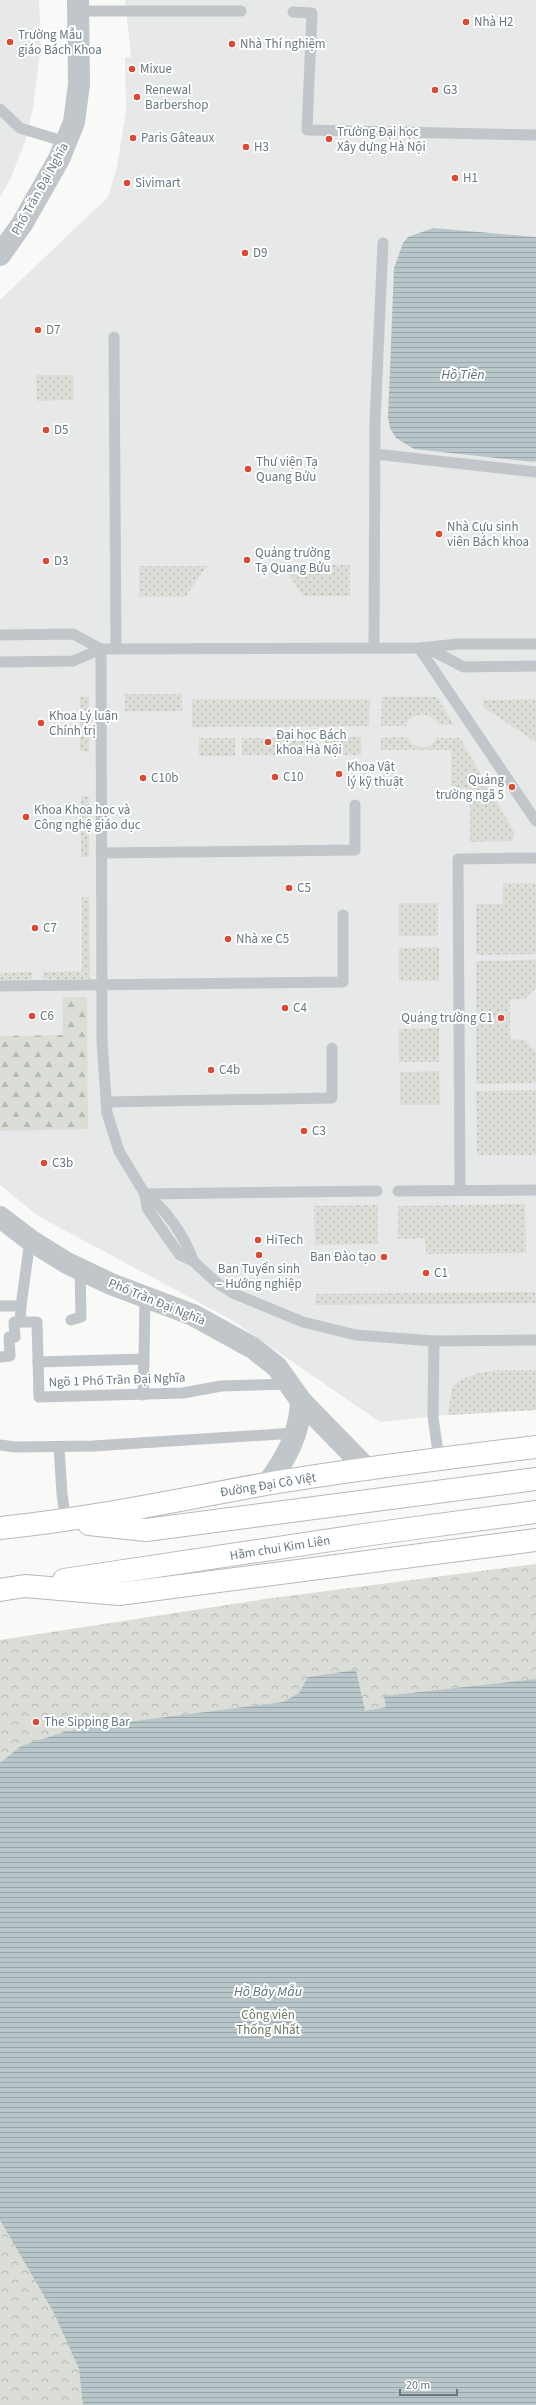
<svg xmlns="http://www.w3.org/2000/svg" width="536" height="2405" font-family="'Source Sans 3',sans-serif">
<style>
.built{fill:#e7e9e8}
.grass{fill:url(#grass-dots)}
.forest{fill:url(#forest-firs)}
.park{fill:url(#park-crowns)}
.water{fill:url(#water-rules)}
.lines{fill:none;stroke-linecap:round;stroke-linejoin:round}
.primary-casing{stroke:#b4babd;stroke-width:24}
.service{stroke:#c0c6c9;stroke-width:11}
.tertiary{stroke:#c0c6c9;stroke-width:22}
.primary{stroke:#fff;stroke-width:22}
.poi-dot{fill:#dc4934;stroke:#fff;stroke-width:1.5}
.labels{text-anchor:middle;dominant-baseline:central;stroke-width:4;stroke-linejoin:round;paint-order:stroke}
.poi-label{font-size:13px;fill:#667881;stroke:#fff;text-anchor:start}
.street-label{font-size:13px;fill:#667881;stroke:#fff}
.park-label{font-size:13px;fill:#6a7964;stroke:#fff}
.water-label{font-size:14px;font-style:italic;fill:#60767b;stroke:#fff}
</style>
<defs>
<pattern id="grass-dots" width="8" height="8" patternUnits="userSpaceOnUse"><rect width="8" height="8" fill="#daded6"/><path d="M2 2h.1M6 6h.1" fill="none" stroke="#b5b9b3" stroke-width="1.8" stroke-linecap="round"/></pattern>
<pattern id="forest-firs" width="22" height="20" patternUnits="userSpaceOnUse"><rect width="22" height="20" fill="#daded6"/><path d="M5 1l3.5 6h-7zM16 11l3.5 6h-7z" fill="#b5b9b3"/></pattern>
<pattern id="park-crowns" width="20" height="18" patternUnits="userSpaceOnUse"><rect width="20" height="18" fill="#daded6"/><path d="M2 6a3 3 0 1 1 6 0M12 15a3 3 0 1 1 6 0" fill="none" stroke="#b5b9b3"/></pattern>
<pattern id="water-rules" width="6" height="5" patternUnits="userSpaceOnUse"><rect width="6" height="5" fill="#b9c6c9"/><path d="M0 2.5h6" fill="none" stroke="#9aa6a9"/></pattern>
</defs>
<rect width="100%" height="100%" fill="#f9f9f7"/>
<!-- built -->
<g class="built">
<path d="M 0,0 L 39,0 L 41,45 L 33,108 L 26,139 L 10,180 L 0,197 Z"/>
<path d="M 125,0 L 536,0 L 536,1410 L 448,1415 L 380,1422 L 230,1319 L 38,1216 L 0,1185 L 0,300 L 108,197 L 117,167 L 126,111 L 125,57 L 131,57 Z"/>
</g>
<!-- grass -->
<g class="grass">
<path d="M 36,375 L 73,375 L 73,400 L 37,401 Z"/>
<path d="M 282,565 L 350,565 L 350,596 L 303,596 Z"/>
<path d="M 139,566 L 207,566 L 185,597 L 139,597 Z"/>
<rect x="125" y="694" width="57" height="17"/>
<path d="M 80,697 L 89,697 L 89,752 L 80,751 Z"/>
<path d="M 382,697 L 437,697 L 454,725 L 439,725 C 432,713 419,711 408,720 L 406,726 L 381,726 Z"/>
<path d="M 370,699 L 369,726 L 192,727 L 192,699 Z"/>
<path d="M 536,699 L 536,742 L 483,707 L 483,700 Z"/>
<rect x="325" y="737" width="36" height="18"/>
<path d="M 408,737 L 411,743 C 420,750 432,748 437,738 L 460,738 L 514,832 L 513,841 L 470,842 L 470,789 L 451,788 L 451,750 L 381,750 L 381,738 Z"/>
<rect x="199" y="738" width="36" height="18"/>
<rect x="242" y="738" width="72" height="17"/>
<rect x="81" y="796" width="8" height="61"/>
<path d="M 503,883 L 536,883 L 536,954 L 476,955 L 476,904 L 503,904 Z"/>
<path d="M 82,897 L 89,897 L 90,979 L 43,979 L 43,972 L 82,971 Z"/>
<rect x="399" y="903" width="39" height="33"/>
<path d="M 439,947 L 439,981 L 399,981 L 399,948 Z"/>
<path d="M 536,960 L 536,988 L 525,999 L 510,999 L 510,1039 L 524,1040 L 536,1052 L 536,1083 L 476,1084 L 476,961 Z"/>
<path d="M 32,972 L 32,979 L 0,980 L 0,973 Z"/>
<path d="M 439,1028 L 439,1062 L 399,1062 L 399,1029 Z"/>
<path d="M 439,1071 L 440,1105 L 400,1105 L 400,1072 Z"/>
<path d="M 536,1090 L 536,1155 L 477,1155 L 476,1091 Z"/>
<path d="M 525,1204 L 526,1253 L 426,1254 L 425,1238 L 398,1239 L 398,1206 Z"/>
<path d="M 378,1205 L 378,1244 L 315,1245 L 314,1206 Z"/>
<path d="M 535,1292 L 536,1303 L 315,1305 L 316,1294 Z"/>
<path d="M 536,1370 L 536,1410 L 448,1415 L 452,1387 C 475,1366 507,1371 536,1370 Z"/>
</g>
<!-- forest -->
<path class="forest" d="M 63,997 L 87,997 L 88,1129 L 0,1131 L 0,1036 L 63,1035 Z"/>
<!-- park -->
<path class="park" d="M 536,1564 L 536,2405 L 0,2405 L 0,1640 L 265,1599 Z"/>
<!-- water -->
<g class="water">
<path d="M 433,228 L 536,237 L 536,461 L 534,462 L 414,449 L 396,438 L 390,428 L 388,418 L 394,268 L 403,243 L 408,237 Z"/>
<path d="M 356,1670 L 365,1711 L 386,1707 L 384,1696 L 536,1679 L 536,2405 L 83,2405 L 79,2369 L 54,2313 L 0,2220 L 0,1763 L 21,1746 L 61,1733 L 88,1727 L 283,1702 L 299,1693 L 308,1677 Z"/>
</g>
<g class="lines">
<defs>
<g id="primary">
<path d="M 89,1524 L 146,1530 L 536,1479"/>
<path d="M 0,1528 C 90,1519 177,1500 266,1484 C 355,1469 446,1458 536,1447"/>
<path d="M 64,1580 L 371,1534 L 536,1512"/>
<path d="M 0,1590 L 25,1586 L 119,1594 L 536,1540"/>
</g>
</defs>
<!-- primary casing -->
<use href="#primary" class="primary-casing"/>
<!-- service -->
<g class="service">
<path d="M 79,11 L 241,11"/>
<path d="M 293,12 L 312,13 L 307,130 L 536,135"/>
<path d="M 0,109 L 20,128 L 66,142"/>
<path d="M 114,337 L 116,649"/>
<path d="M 375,454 L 536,472"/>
<path d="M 0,635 L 73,634 L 101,649"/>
<path d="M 374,648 L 375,421 L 383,243"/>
<path d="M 419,648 L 536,821"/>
<path d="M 427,648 L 464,667 L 536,666"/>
<path d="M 101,649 L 102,1042 L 107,1113 L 119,1151 L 145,1194 L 147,1208 L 172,1244 L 180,1255 L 193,1261 L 217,1283 L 235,1294 L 303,1322 L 356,1335 L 434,1341 L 536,1340"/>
<path d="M 0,662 L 73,661 L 101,649 L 419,648 L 458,644 L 536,644"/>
<path d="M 101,853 L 355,850 L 355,805"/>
<path d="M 0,986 L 343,982 L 343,915"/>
<path d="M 106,1102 L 332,1098 L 332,1048"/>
<path d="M 460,1190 L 458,859 L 536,858"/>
<path d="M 398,1191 L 536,1190"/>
<path d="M 145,1194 L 377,1191"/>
<path d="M 145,1195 C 164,1205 187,1240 193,1261"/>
<path d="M 0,1306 L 21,1306 L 30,1240"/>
<path d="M 71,1320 L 81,1317 L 80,1269"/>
<path d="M 20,1322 L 37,1322 L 39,1397 L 183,1393 L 221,1386 L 289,1384"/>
<path d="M 434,1341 L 433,1417 L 439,1459"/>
<path d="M 0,1357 L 10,1356 L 9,1337 L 15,1337 L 14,1322 L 20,1322 L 21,1306"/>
<path d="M 38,1362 L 144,1359 L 145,1297"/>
<path d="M 143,1395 L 144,1359"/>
<path d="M 0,1445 L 15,1447 L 93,1446 L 295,1433"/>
<path d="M 59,1447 L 62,1494 L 66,1522"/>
</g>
<!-- tertiary -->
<g class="tertiary">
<path d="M 0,255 L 22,224 L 59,159 L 74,122 L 79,84 L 78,0"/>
<path d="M 0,1217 L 30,1240 L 67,1263 L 111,1284 L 193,1315 L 253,1348 L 277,1367 L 301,1401 L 368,1470"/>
<path d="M 267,1484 C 286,1459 300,1433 301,1401"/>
</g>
<!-- primary -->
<use href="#primary" class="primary"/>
</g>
<!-- markers -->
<g class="poi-dot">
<circle cx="466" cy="22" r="4"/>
<circle cx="10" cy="42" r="4"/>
<circle cx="232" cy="44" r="4"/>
<circle cx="132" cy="69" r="4"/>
<circle cx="435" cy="90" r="4"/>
<circle cx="137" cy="97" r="4"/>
<circle cx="133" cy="138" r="4"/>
<circle cx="329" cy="139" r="4"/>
<circle cx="246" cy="147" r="4"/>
<circle cx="455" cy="178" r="4"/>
<circle cx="127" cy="183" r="4"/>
<circle cx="245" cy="253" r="4"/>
<circle cx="38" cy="330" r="4"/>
<circle cx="46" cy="430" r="4"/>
<circle cx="248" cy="469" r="4"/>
<circle cx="439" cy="534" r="4"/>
<circle cx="247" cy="560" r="4"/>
<circle cx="46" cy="561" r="4"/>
<circle cx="41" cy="723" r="4"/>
<circle cx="268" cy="742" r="4"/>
<circle cx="339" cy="774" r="4"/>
<circle cx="275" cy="777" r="4"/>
<circle cx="143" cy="778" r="4"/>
<circle cx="512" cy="787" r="4"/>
<circle cx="26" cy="817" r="4"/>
<circle cx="289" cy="888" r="4"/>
<circle cx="35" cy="928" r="4"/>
<circle cx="228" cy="939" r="4"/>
<circle cx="285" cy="1008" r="4"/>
<circle cx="32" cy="1016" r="4"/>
<circle cx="501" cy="1018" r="4"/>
<circle cx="211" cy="1070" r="4"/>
<circle cx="304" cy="1131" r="4"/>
<circle cx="44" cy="1163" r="4"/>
<circle cx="258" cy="1240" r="4"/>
<circle cx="259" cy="1255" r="4"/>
<circle cx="384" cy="1257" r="4"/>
<circle cx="426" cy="1273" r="4"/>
<circle cx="36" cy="1722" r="4"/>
</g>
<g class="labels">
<!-- poi labels -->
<g class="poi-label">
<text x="474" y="22">Nhà H2</text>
<text x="18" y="35">Trường Mẫu<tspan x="18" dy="15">giáo Bách Khoa</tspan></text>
<text x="240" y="44">Nhà Thí nghiệm</text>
<text x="140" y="69">Mixue</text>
<text x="145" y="90">Renewal<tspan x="145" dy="15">Barbershop</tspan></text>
<text x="443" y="90">G3</text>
<text x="337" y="132">Trường Đại học<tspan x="337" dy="15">Xây dựng Hà Nội</tspan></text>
<text x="141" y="138">Paris Gâteaux</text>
<text x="254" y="147">H3</text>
<text x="463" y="178">H1</text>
<text x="135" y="183">Sivimart</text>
<text x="253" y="253">D9</text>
<text x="46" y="330">D7</text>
<text x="54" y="430">D5</text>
<text x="256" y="462">Thư viện Tạ<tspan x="256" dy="15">Quang Bửu</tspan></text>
<text x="447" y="527">Nhà Cựu sinh<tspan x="447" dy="15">viên Bách khoa</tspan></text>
<text x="255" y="553">Quảng trường<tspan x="255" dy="15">Tạ Quang Bửu</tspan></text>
<text x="54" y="561">D3</text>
<text x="49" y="716">Khoa Lý luận<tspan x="49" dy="15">Chính trị</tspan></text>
<text x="276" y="735">Đại học Bách<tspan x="276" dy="15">khoa Hà Nội</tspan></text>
<text x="347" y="767">Khoa Vật<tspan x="347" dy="15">lý kỹ thuật</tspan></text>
<text x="283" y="777">C10</text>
<text x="151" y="778">C10b</text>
<text x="504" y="780" text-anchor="end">Quảng<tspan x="504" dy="15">trường ngã 5</tspan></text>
<text x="34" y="810">Khoa Khoa học và<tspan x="34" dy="15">Công nghệ giáo dục</tspan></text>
<text x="297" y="888">C5</text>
<text x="43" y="928">C7</text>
<text x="236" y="939">Nhà xe C5</text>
<text x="293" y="1008">C4</text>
<text x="40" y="1016">C6</text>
<text x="493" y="1018" text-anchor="end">Quảng trường C1</text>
<text x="219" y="1070">C4b</text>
<text x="312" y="1131">C3</text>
<text x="52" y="1163">C3b</text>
<text x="266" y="1240">HiTech</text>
<text x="376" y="1257" text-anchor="end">Ban Đào tạo</text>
<text x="259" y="1269" text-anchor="middle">Ban Tuyển sinh<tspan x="259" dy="15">– Hướng nghiệp</tspan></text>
<text x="434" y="1273">C1</text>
<text x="44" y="1722">The Sipping Bar</text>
</g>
<!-- street labels -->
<g class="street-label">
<text transform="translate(40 189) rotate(-61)">Phố Trần Đại Nghĩa</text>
<text transform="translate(157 1302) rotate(22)">Phố Trần Đại Nghĩa</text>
<text transform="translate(117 1380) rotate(-2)">Ngõ 1 Phố Trần Đại Nghĩa</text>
<text transform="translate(268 1485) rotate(-9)">Đường Đại Cồ Việt</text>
<text transform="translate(280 1548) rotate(-9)">Hầm chui Kim Liên</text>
</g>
<!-- park labels -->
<g class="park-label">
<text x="268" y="2015">Công viên<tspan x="268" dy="15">Thống Nhất</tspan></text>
</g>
<!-- water labels -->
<g class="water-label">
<text x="463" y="375">Hồ Tiền</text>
<text x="268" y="1992">Hồ Bảy Mẫu</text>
</g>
</g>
<!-- scale -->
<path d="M400 2389v6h57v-6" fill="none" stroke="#667881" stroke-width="2"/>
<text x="406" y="2389" font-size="12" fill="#667881" stroke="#ffffff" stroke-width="3" paint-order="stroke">20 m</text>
</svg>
